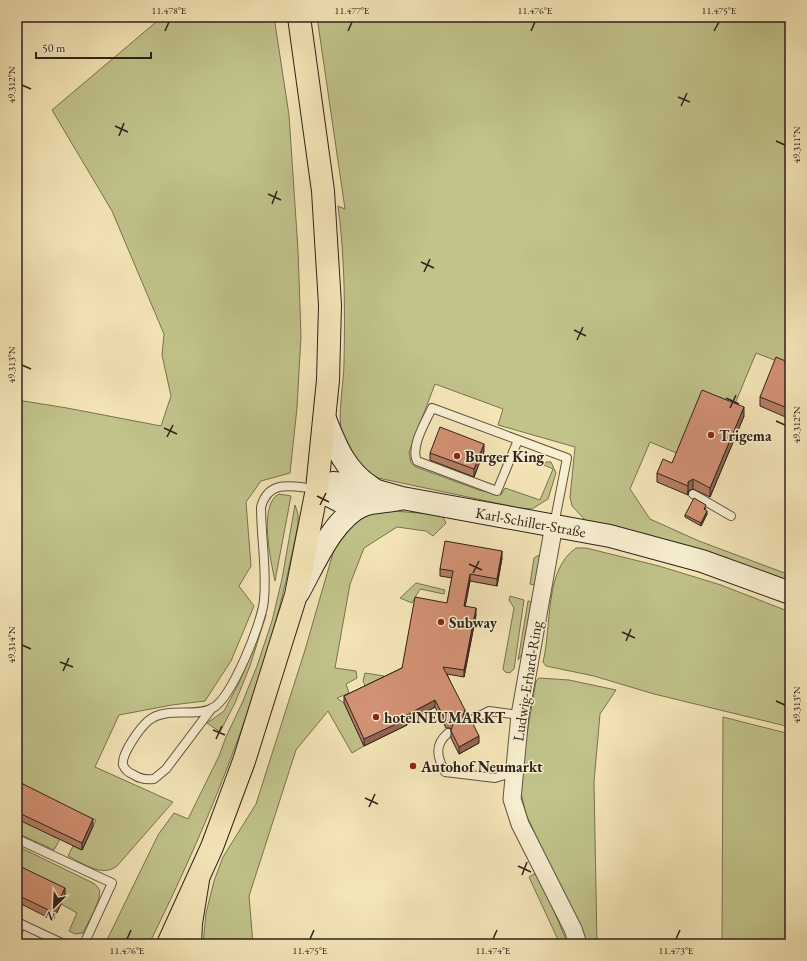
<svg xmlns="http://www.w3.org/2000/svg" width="807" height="961" font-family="'EB Garamond',serif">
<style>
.green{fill:#c1c38b;stroke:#787252}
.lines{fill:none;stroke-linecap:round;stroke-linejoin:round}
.lane-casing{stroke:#605342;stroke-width:10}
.street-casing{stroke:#605342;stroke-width:19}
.secondary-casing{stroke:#2e221a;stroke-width:24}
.primary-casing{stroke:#2e221a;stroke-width:24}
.highway-casing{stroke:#2e221a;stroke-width:24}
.lane{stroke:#f8efd1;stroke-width:8}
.street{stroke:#f8efd1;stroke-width:17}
.secondary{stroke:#f8efd1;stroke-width:22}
.primary{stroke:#f5e6b8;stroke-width:22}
.highway{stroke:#f5e6b8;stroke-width:22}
.wall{fill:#b57e65;stroke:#2e221a}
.shaded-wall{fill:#946652;stroke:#2e221a}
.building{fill:#d39275;stroke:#2e221a}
.ticks{fill:none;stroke:#2e221a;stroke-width:1.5}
.poi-dot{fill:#8f2418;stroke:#f8efd1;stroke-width:1.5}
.labels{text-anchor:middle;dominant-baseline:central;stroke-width:3;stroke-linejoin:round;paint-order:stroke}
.poi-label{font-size:15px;font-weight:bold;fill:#2e221a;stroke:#f8efd1;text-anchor:start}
.street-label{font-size:15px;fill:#2e221a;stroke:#f8efd1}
.neatline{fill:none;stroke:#2e221a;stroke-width:1.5}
.ticks-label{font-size:10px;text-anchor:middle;fill:#2e221a}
</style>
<rect width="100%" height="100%" fill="#f5e6b8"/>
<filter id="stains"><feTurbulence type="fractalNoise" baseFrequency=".005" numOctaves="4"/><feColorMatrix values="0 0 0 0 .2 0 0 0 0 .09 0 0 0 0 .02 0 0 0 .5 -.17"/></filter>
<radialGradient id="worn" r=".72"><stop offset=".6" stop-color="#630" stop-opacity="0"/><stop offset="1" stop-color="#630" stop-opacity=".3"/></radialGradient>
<!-- green -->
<g class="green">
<path d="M 162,17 L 274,17 L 289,115 L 298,250 L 301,336 L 297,408 L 290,473 L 261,481 L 246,502 L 251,566 L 239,586 L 254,606 L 231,661 L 205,701 L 172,705 L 119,715 L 95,767 L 173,802 L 117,866 C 102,878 83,863 68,856 L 73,846 L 82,850 L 96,820 L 66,807 L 52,836 L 60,839 L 54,850 L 17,833 L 17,400 L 67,408 L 161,426 L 171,396 L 162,355 L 164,334 L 112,211 L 52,110 Z"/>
<path d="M 317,17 L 790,17 L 790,366 L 756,353 L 732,411 L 679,454 L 650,442 L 630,489 L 650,519 L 699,541 L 790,575 L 790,583 L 586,521 L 572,506 L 570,497 L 575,447 L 498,425 L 503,409 L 435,384 L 409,452 L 411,463 L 416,467 L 479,490 L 501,495 L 505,488 L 540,500 L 553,469 L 544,465 L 546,462 L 551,462 L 556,473 L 548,499 L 532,509 L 520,508 L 378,478 C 362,473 356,463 349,449 C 347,445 343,440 342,435 C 337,414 344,384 344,362 C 345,310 345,258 338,206 L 345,209 Z"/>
<path d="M 279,494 L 291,496 L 275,581 C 271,562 258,504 279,494 Z"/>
<path d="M 295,505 L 298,514 L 298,524 C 271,670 215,811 149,944 L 105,944 L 158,835 L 174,813 L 188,819 L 219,756 L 226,737 L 243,701 L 257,666 L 272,621 L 282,579 Z"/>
<path d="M 383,510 L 442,515 L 446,523 L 433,536 L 426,531 L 397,527 L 364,548 L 350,584 L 335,668 L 356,671 L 357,678 L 346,684 L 349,693 L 337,698 L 344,703 L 364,746 L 352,753 L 328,711 L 296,750 L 249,896 L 253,944 L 203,944 L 206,913 L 214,881 L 223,857 L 256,804 L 305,650 L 335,546 L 345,530 L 360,517 Z"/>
<path d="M 576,548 L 586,548 L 659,566 L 721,585 L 790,612 L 790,727 L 654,694 L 594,676 L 546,666 L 543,662 C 552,626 544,570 576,548 Z"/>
<path d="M 539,555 L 540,559 L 535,585 L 530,584 L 534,558 Z"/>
<path d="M 416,583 L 445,590 L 444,594 L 420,589 L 412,603 L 400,598 Z"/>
<path d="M 510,596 L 524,600 L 514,669 L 510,673 L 505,672 L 503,669 L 514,608 L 509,600 Z"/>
<path d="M 528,601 L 532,602 L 524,651 L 518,660 Z"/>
<path d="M 266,615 L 250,666 L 235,703 L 220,732 L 207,723 L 224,711 L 239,683 Z"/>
<path d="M 365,673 L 384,676 L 382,680 L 366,688 L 363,681 Z"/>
<path d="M 539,678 L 569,680 L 616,690 L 600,714 L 594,782 L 597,944 L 586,944 L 526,814 L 520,789 L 523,757 L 536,681 Z"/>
<path d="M 723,717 L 790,734 L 790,944 L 722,944 Z"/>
<path d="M 17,846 L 89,881 C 93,883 97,885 99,889 C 103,898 87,924 83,933 L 75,934 L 69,931 L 77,913 L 61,904 L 20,874 L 23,866 L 17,863 Z"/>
<path d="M 534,874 L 539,876 L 568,944 L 560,944 L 529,877 Z"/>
</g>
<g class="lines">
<defs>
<g id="lane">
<path d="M 518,440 L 497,491 L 417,461 C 410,447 426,421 432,408 L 567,458 L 554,525"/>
<path d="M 693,494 L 731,516"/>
<path d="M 212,708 L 166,769 L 154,779 C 146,780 140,779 134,775 C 129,773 125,770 123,765 C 121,754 140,728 148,721 C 165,706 194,718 213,708 C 232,697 262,623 264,600 C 267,569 261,538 261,507 C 269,478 293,487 317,489"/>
<path d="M 468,722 L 489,711 L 520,715"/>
<path d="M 448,733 C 434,745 437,757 445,772 L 495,778 L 514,772"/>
<path d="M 17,839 L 112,883 L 84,944"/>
<path d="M 17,922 L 64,944"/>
<path d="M 17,934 L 21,924"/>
</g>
<path id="street" d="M 554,525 L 520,715 L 512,799 L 520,824 L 573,929 L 578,944"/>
<g id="secondary">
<path d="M 325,419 C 336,447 346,472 372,488"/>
<path id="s1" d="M 317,489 L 333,483 L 356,485 L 402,498 L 610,536 L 702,561 L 790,593"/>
<path d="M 317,489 L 340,501 L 364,505"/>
<path d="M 298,593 C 314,565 332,519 363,505 C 371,502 390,501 399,499"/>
</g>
<path id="primary" d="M 168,944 L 212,847 L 244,761 L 296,595 L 317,489 L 328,380 L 330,305 L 323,191 L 299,17"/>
<path id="highway" d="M 190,944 L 191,923 L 198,880"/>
</defs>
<!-- lane casing -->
<use href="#lane" class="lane-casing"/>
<!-- street casing -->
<use href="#street" class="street-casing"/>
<!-- secondary casing -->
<use href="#secondary" class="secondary-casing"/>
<!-- primary casing -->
<use href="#primary" class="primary-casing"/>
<!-- highway casing -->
<use href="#highway" class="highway-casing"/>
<!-- lane -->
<use href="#lane" class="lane"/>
<!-- street -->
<use href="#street" class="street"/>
<!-- secondary -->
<use href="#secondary" class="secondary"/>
<!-- primary -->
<use href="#primary" class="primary"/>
<!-- highway -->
<use href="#highway" class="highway"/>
</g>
<!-- wall -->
<g class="wall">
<path d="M 790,363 L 790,419 L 760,406 L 760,397 Z"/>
<path d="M 744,416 L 710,497 L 693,489 L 688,491 L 688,495 L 657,482 L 657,473 Z"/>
<path d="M 484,451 L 474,477 L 430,460 L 430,453 Z"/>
<path d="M 706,508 L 705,510 L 707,514 L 701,526 L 685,517 L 685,515 Z"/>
<path d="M 502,558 L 497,586 L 470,581 L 465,606 L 476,615 L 464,677 L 447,674 L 465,717 L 464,719 L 467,721 L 479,743 L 459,754 L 451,738 L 451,730 L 450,728 L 446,728 L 435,707 L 407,722 L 407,725 L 364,746 L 344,703 L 344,696 L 402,668 L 447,603 L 452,578 L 440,576 L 440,569 Z"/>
<path d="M 17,781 L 93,826 L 82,850 L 17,819 Z"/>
<path d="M 17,865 L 65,896 L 53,920 L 17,902 Z"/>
</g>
<!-- shaded-wall -->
<g class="shaded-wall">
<path d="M 744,407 L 744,416 L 710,497 L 710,488 Z"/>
<path d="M 484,444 L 484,451 L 474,477 L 474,469 Z"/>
<path d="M 693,479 L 693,489 L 688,491 L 688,495 L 688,482 Z"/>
<path d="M 707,511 L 707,514 L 701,526 L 701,523 Z"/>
<path d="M 502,551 L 502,558 L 497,586 L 497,579 Z"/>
<path d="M 470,574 L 470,581 L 464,613 L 464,606 Z"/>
<path d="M 476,608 L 476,615 L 464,677 L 464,670 Z"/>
<path d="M 435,700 L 435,707 L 407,722 L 407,725 L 364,746 L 364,739 Z"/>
<path d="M 465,710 L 465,717 L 463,721 L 463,715 Z"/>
<path d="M 479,736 L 479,743 L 459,754 L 459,747 Z"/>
<path d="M 93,819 L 93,826 L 82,850 L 82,843 Z"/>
<path d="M 65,888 L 65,896 L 53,920 L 53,912 Z"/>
</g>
<!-- building -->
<g class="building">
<path d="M 776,357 L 790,363 L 790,409 L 760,397 Z"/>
<path d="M 702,390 L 744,407 L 710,488 L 693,479 L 688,482 L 688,486 L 657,473 L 663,459 L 672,463 Z"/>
<path d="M 440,427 L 484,444 L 474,469 L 430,453 Z"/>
<path d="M 694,498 L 706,505 L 704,509 L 707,511 L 701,523 L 685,515 Z"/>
<path d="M 445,541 L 502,551 L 497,579 L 470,574 L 464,606 L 476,608 L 464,670 L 443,667 L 465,710 L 463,715 L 463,718 L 467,721 L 471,720 L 479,736 L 459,747 L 451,731 L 453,724 L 450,721 L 446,721 L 435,700 L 405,716 L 407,719 L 364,739 L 344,696 L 402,668 L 415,597 L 447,603 L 453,571 L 440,569 Z"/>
<path d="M 17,781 L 93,819 L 82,843 L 17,812 Z"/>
<path d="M 17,865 L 65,888 L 53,912 L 17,895 Z"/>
</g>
<!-- ticks -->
<path class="ticks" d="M 165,31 L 169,22M 348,31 L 352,22M 531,31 L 535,22M 714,31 L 719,22M 22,85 L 31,89M 678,97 L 690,102M 681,106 L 687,93M 115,126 L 128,132M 119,136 L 124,123M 776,141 L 785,145M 268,194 L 281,200M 272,204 L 277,191M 421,262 L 434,268M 424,272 L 430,259M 574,330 L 586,336M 577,340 L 583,327M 22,365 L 31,369M 726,398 L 739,404M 730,408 L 736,395M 776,421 L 785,425M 164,428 L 177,434M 167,437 L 173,425M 317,496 L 329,502M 320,505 L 326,493M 469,564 L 482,570M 473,573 L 479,561M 622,632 L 635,638M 626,641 L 631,629M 22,645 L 31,649M 60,662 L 73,667M 63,671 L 69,658M 776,701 L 785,705M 213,730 L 225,735M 216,739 L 222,726M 365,798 L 378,804M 369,807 L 375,794M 518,866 L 531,872M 522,875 L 527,862M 127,939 L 131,930M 310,939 L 314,930M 493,939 L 497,930M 676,939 L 680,930"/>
<!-- markers -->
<g class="poi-dot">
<circle cx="711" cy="435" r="4"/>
<circle cx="457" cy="456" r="4"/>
<circle cx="441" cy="622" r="4"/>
<circle cx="376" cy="717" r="4"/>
<circle cx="413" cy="766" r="4"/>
</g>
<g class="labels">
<!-- poi labels -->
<g class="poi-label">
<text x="719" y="435">Trigema</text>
<text x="465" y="456">Burger King</text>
<text x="449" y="622">Subway</text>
<text x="384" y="717">hotelNEUMARKT</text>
<text x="421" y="766">Autohof Neumarkt</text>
</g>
<!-- street labels -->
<g class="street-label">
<text stroke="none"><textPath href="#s1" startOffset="219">Karl-Schiller-Straße</textPath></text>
<text transform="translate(527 681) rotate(-81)">Ludwig-Erhard-Ring</text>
</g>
</g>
<!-- margin -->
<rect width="807" height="961" fill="none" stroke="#f5e6b8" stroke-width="44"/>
<!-- north arrow -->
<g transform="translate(54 907) rotate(204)" stroke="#f8efd1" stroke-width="3" paint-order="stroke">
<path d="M0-3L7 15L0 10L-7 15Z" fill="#2e221a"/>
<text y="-6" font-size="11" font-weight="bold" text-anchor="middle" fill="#2e221a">N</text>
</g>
<!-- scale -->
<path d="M36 52v6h115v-6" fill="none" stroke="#2e221a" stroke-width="2"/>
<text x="42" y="52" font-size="12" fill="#2e221a" stroke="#f8efd1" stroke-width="3" paint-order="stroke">50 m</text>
<rect x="22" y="22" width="763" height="917" class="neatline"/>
<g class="ticks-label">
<text x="169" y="14">11.478°E</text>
<text x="352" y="14">11.477°E</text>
<text x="535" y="14">11.476°E</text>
<text x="719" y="14">11.475°E</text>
<text transform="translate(11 85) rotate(-90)" y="4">49.312°N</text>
<text transform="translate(796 145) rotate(-90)" y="4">49.311°N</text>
<text transform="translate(11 365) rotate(-90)" y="4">49.313°N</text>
<text transform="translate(796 425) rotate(-90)" y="4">49.312°N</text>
<text transform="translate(11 645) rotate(-90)" y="4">49.314°N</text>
<text transform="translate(796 705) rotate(-90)" y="4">49.313°N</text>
<text x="127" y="954">11.476°E</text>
<text x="310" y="954">11.475°E</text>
<text x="493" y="954">11.474°E</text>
<text x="676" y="954">11.473°E</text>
</g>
<rect width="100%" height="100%" filter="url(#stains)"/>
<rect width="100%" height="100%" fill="url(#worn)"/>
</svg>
